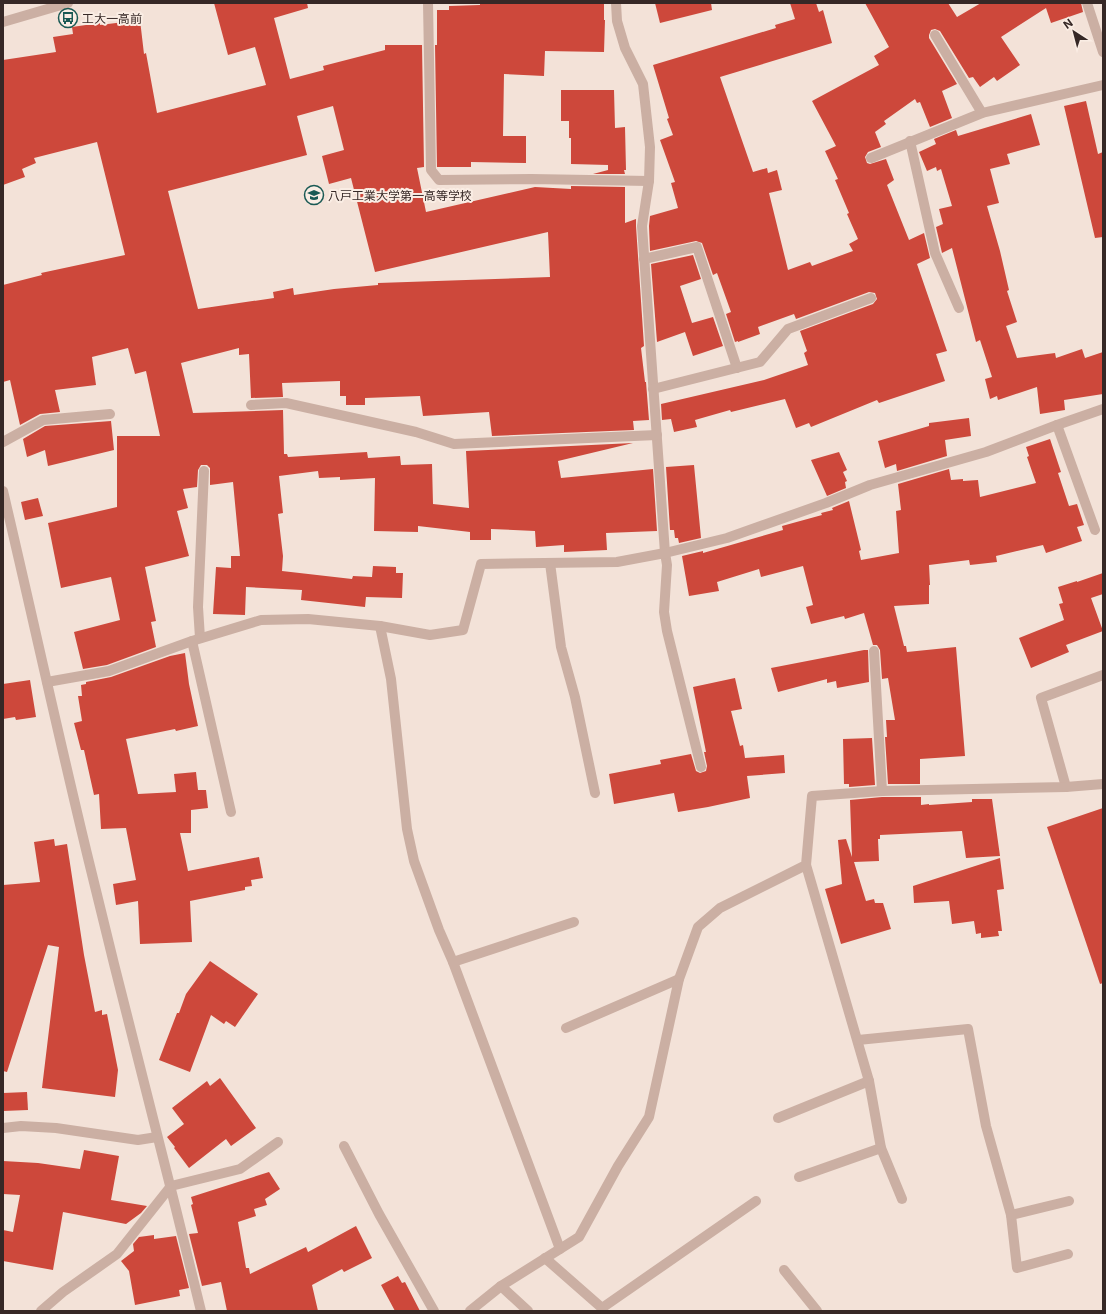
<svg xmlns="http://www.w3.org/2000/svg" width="1106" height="1314" font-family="Inter,'Noto Sans JP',sans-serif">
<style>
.building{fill:#cd483b;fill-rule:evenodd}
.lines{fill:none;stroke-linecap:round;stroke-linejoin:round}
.minor{stroke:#cbafa3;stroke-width:10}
.tertiary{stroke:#cbafa3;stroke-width:10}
.labels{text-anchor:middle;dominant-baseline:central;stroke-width:4;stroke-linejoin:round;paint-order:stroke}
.poi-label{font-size:12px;fill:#362826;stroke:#faede4;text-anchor:start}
</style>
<rect width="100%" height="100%" fill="#f3e2d8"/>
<!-- building -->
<g class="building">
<path d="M 214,3 L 307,3 L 308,8 L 274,18 L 290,79 L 324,70 L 323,66 L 385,50 L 385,45 L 422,45 L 424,167 L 417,168 L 426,212 L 535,187 L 571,189 L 571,186 L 625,187 L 625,223 L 636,219 L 636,226 L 644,346 L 641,348 L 645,382 L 646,382 L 649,420 L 633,421 L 634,430 L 492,436 L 489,412 L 423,416 L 420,396 L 365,398 L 365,405 L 346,405 L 346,396 L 340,396 L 340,381 L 282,383 L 283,397 L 251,398 L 249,354 L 239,355 L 239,348 L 181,363 L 193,413 L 283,410 L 284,454 L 287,454 L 288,457 L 367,452 L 368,458 L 400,456 L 401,465 L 432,464 L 433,504 L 469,508 L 466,451 L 633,443 L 558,461 L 561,478 L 653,469 L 657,531 L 606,533 L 607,550 L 564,552 L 564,545 L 536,547 L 535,531 L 491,529 L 491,540 L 470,540 L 470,532 L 418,526 L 418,532 L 374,531 L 375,478 L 340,480 L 340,477 L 319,478 L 318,471 L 279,476 L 283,513 L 278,514 L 283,556 L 282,571 L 352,579 L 353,576 L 372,577 L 373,566 L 396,567 L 396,573 L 403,573 L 402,598 L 366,597 L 365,607 L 301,600 L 302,590 L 246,587 L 245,615 L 213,614 L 216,567 L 231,568 L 231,556 L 240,556 L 233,482 L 210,485 L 210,468 L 207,465 L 201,465 L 198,470 L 197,487 L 183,489 L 188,508 L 177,511 L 189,556 L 145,567 L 156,621 L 151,622 L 156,647 L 107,665 L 83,669 L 74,632 L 120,620 L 111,577 L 61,588 L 48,523 L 117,507 L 117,436 L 160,436 L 146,371 L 135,374 L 128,348 L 92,357 L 96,385 L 55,390 L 60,412 L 40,414 L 20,425 L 10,380 L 3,382 L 3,285 L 42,275 L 41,273 L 125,255 L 97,142 L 34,158 L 36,163 L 22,169 L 25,177 L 3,185 L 3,60 L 56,52 L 53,37 L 73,34 L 72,27 L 100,23 L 100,25 L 140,20 L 144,54 L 146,53 L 157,113 L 266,85 L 255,47 L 228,55 ZM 333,106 L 344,150 L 322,156 L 329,184 L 351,178 L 375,272 L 548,232 L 550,277 L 378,283 L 378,285 L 334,289 L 294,295 L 293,288 L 273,292 L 274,298 L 198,309 L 168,191 L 307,155 L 297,116 Z"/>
<path d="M 480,3 L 604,3 L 604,20 L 605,20 L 604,52 L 545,51 L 544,76 L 504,74 L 503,136 L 526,136 L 526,163 L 471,162 L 471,167 L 437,167 L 435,45 L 437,45 L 437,10 L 449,10 L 449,6 L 480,5 Z"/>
<path d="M 655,3 L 711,3 L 712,10 L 660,23 Z"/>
<path d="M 790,3 L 816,3 L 819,12 L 823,10 L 832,43 L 720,77 L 753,172 L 767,168 L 768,173 L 777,170 L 782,190 L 769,193 L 788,270 L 810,262 L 812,266 L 853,251 L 849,244 L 858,239 L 847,214 L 849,213 L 835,180 L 838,179 L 825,151 L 836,146 L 812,101 L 879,65 L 874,56 L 889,47 L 865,3 L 948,3 L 957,17 L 981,3 L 1081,3 L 1083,12 L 1051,23 L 1046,8 L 1001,37 L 1020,65 L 997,81 L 994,77 L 980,87 L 973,77 L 969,78 L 940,31 L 935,29 L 931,30 L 929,35 L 929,38 L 957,84 L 942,91 L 952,118 L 930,127 L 920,102 L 917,103 L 915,99 L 884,121 L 886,124 L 875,132 L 881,147 L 868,152 L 865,157 L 867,163 L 870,164 L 886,159 L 894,180 L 887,185 L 909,240 L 924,233 L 930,258 L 917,264 L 947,351 L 936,354 L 945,381 L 879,403 L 877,400 L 811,427 L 809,423 L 796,428 L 785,399 L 731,412 L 730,410 L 695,420 L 697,427 L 674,432 L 671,419 L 662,420 L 661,404 L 764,380 L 808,365 L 804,353 L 807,351 L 800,331 L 873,304 L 877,299 L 875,293 L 869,292 L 796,319 L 794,314 L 758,327 L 760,334 L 738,342 L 738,341 L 735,342 L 726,314 L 731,312 L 717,273 L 713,275 L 702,243 L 696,241 L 650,251 L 649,226 L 650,216 L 678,208 L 671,183 L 675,182 L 660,140 L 673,135 L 667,119 L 669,118 L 653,65 L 776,28 L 775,25 L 795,19 Z"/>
<path d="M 561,90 L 614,90 L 615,128 L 625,127 L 626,170 L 624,170 L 625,174 L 593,174 L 608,170 L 608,165 L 571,164 L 571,138 L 569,138 L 569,121 L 561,121 Z"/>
<path d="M 1086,101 L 1098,154 L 1103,152 L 1103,237 L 1095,238 L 1064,106 Z"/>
<path d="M 1031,114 L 1040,145 L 1007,154 L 1010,164 L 990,169 L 999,203 L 987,206 L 1000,251 L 1009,290 L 1007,291 L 1017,322 L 1006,326 L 1017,358 L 1055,353 L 1056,358 L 1082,349 L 1085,358 L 1103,352 L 1103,394 L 1064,400 L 1065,410 L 1040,414 L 1037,387 L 998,400 L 997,396 L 990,399 L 985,379 L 992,377 L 980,340 L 976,342 L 952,248 L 942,253 L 936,227 L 943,224 L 939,209 L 952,206 L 941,169 L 937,171 L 936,167 L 927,171 L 919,152 L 936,144 L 934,139 L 956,130 L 958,136 Z"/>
<path d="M 693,255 L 701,279 L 680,286 L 692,323 L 713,317 L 723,346 L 693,356 L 685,332 L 657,342 L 651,264 Z"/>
<path d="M 969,418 L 971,436 L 945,440 L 947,456 L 897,471 L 896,464 L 885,468 L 878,441 L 929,426 L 929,423 Z"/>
<path d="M 111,421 L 114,450 L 48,466 L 45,450 L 27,457 L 23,439 L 45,426 Z"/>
<path d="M 1050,439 L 1061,472 L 1058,473 L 1069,506 L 1077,504 L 1084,525 L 1077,527 L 1082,541 L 1046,553 L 1043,545 L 996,556 L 997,562 L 970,565 L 969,560 L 929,565 L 930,585 L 929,585 L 929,604 L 894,606 L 904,646 L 906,646 L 907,652 L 956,647 L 965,756 L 920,759 L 920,784 L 888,784 L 885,737 L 887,737 L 886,720 L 895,720 L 888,678 L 882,679 L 880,650 L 877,645 L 873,645 L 864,613 L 845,619 L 844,616 L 811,624 L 806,607 L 813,605 L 803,566 L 761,577 L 759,569 L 717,582 L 719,591 L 689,596 L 682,556 L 703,551 L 703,553 L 783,530 L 782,526 L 822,515 L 821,513 L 833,510 L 832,508 L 849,501 L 861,550 L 859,551 L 861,560 L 899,553 L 896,511 L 901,510 L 898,484 L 949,469 L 951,480 L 963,479 L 963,481 L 978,480 L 980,497 L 1036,483 L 1027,457 L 1029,456 L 1026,447 Z"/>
<path d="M 839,452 L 847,470 L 843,472 L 847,481 L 845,482 L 846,488 L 827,496 L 811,460 Z"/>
<path d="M 694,465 L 701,538 L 679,543 L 678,538 L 675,538 L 674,530 L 670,530 L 666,467 Z"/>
<path d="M 38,498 L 43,516 L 25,520 L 21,502 Z"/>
<path d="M 1103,573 L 1103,594 L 1091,598 L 1103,631 L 1066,645 L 1069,652 L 1031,668 L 1019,638 L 1064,620 L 1059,604 L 1063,603 L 1058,587 L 1077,581 L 1077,582 Z"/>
<path d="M 864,650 L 868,650 L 869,682 L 837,688 L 836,681 L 827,683 L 827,679 L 778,692 L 771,668 Z"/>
<path d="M 185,653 L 189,684 L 198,726 L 176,731 L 175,729 L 126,739 L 138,794 L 176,792 L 174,774 L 196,772 L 198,790 L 206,790 L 208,808 L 191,810 L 191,833 L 180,833 L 188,871 L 259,857 L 263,878 L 251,880 L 252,886 L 245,887 L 245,890 L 190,901 L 192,942 L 140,944 L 138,901 L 116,905 L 113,884 L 136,880 L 126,828 L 101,829 L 99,794 L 94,795 L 84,750 L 81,750 L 74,723 L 82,721 L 78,696 L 82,696 L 81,685 L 86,684 L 86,682 L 111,677 L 170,656 Z"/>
<path d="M 735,678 L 742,709 L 731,711 L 740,746 L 743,745 L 745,758 L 784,755 L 785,773 L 747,776 L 750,798 L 708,807 L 678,812 L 674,793 L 614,804 L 609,774 L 661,764 L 660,760 L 691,754 L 696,771 L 700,773 L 706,771 L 707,766 L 704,752 L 706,752 L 693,687 Z"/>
<path d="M 30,680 L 36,717 L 16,720 L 15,717 L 3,719 L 3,684 Z"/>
<path d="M 872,738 L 875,785 L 849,787 L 849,784 L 844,784 L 843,739 Z"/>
<path d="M 882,797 L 921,797 L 921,805 L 929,804 L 929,805 L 972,802 L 972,799 L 992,799 L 1000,856 L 966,858 L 962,831 L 880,835 L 880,839 L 878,839 L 879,861 L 854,862 L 866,901 L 874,899 L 875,903 L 883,903 L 891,929 L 841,944 L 825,889 L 842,884 L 838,840 L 846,839 L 852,857 L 850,800 Z"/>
<path d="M 1103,808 L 1103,983 L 1100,984 L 1047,827 Z"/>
<path d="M 54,839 L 55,846 L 67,844 L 84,955 L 95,1012 L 102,1010 L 102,1015 L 107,1014 L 118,1070 L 115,1097 L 42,1088 L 59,947 L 48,945 L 7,1072 L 3,1071 L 3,885 L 40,882 L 34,842 Z"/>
<path d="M 1000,858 L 1004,889 L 997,890 L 1002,931 L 998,931 L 999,936 L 981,938 L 981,933 L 976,934 L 974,921 L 952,924 L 949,901 L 914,903 L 913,886 Z"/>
<path d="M 210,961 L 258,994 L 235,1027 L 226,1021 L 224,1024 L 211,1015 L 190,1072 L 159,1060 L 177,1013 L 179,1013 L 186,994 Z"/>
<path d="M 220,1078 L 256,1128 L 231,1146 L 226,1139 L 189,1168 L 174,1148 L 175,1147 L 167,1137 L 184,1124 L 172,1108 L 207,1081 L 210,1086 Z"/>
<path d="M 27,1092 L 28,1110 L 3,1111 L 3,1093 Z"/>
<path d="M 84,1150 L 119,1156 L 111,1200 L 147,1206 L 141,1213 L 126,1224 L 63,1212 L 53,1270 L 3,1261 L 3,1230 L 13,1232 L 20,1195 L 3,1194 L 3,1161 L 38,1163 L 80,1169 Z"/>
<path d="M 269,1172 L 280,1189 L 265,1199 L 267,1205 L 254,1209 L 256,1216 L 238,1222 L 246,1268 L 249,1268 L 250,1274 L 306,1247 L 308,1252 L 356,1226 L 372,1258 L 344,1272 L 342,1269 L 312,1285 L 318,1311 L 227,1311 L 221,1282 L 202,1286 L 189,1234 L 198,1233 L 191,1205 L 193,1204 L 191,1197 Z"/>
<path d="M 154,1235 L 154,1239 L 176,1236 L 189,1288 L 179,1290 L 180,1296 L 135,1305 L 129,1271 L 121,1261 L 134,1251 L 133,1244 L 139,1237 Z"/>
<path d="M 398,1276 L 402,1283 L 405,1282 L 420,1311 L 395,1311 L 381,1285 Z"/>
</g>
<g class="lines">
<!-- minor -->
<g class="minor">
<path d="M 428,3 L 431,170 L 439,180 L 531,179 L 649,181"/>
<path d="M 616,3 L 617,21 L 625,48 L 643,84 L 650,147 L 649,181 L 642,226 L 665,553 L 667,565 L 664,612 L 667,631 L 701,767"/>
<path d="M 1087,3 L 1103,52"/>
<path d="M 935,35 L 982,113"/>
<path d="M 910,141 L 935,253 L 959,308"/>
<path d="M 871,158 L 982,113 L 1103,85"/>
<path d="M 644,259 L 697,247 L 737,368"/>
<path d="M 653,389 L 760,362 L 788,329 L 871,298"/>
<path d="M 251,405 L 286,403 L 416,432 L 454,444 L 657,435"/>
<path d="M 1057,425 L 1095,530"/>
<path d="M 3,442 L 43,420 L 110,414"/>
<path d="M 3,491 C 32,614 59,739 89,862 C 125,1012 165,1161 201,1311"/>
<path d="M 550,563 L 561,647 L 575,697 L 595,793"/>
<path d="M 380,626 L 391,679 L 407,829 L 414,861 L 439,930 L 453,962 L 560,1249"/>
<path d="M 200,638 L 198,607 L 204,471"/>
<path d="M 192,641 L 231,812"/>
<path d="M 874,651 L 882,791"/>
<path d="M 47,682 L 109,671 L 192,641 L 261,620 L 308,619 L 380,626 L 430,635 L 463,630 L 481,564 L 617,562 L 665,553 L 727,538 L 826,503 L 870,485 L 986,452 L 1057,425 L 1103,409"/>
<path d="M 1066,787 L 1041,698 L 1103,675"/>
<path d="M 806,865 L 869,1081 L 881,1148 L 902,1199"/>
<path d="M 453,962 L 574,922"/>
<path d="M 566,1028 L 679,979"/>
<path d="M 858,1040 L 968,1029 L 986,1126 L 1011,1215 L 1017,1268 L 1068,1254"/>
<path d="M 778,1118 L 869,1081"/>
<path d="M 3,1128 L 21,1126 L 56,1128 L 138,1140 L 157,1137"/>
<path d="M 344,1146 L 379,1214 L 434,1311"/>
<path d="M 799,1177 L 881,1148"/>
<path d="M 1011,1215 L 1069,1201"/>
<path d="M 545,1258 L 602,1308 L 756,1201"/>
<path d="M 784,1270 L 817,1311"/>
<path d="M 501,1286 L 528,1311"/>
<path d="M 41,1311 L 63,1292 L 117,1254 L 171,1186 L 240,1169 L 278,1142"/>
<path d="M 470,1311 L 501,1286 L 579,1237 L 618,1166 L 649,1117 L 679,979 L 698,927 L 720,908 L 806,865 L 812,796 L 882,791 L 1066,787 L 1103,784"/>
</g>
<!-- tertiary -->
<path class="tertiary" d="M 3,22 L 68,3"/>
</g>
<!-- icons -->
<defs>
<symbol id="bus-ring" viewBox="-11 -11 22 22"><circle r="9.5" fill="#faede4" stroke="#195954" stroke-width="1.5"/><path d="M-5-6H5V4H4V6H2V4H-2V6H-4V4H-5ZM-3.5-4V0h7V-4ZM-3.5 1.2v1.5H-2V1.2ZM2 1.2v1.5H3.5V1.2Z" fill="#195954"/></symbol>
<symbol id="school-ring" viewBox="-11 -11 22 22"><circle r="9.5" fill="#faede4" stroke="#195954" stroke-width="1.5"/><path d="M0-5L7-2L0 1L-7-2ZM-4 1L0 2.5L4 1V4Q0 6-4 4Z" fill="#195954"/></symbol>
</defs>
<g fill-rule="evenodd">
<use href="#bus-ring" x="57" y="7" width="22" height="22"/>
<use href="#school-ring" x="303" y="184" width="22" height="22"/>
</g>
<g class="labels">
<!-- poi labels -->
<g class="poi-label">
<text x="82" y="18">工大一高前</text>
<text x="328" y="195">八戸工業大学第一高等学校</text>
</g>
</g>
<!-- border -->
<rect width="1106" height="1314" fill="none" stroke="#362826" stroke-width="8"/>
<!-- north arrow -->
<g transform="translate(1074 32) rotate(324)" stroke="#faede4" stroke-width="3" paint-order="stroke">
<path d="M0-3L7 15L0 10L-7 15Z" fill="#362826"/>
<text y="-6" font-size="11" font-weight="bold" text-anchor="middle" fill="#362826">N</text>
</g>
</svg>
